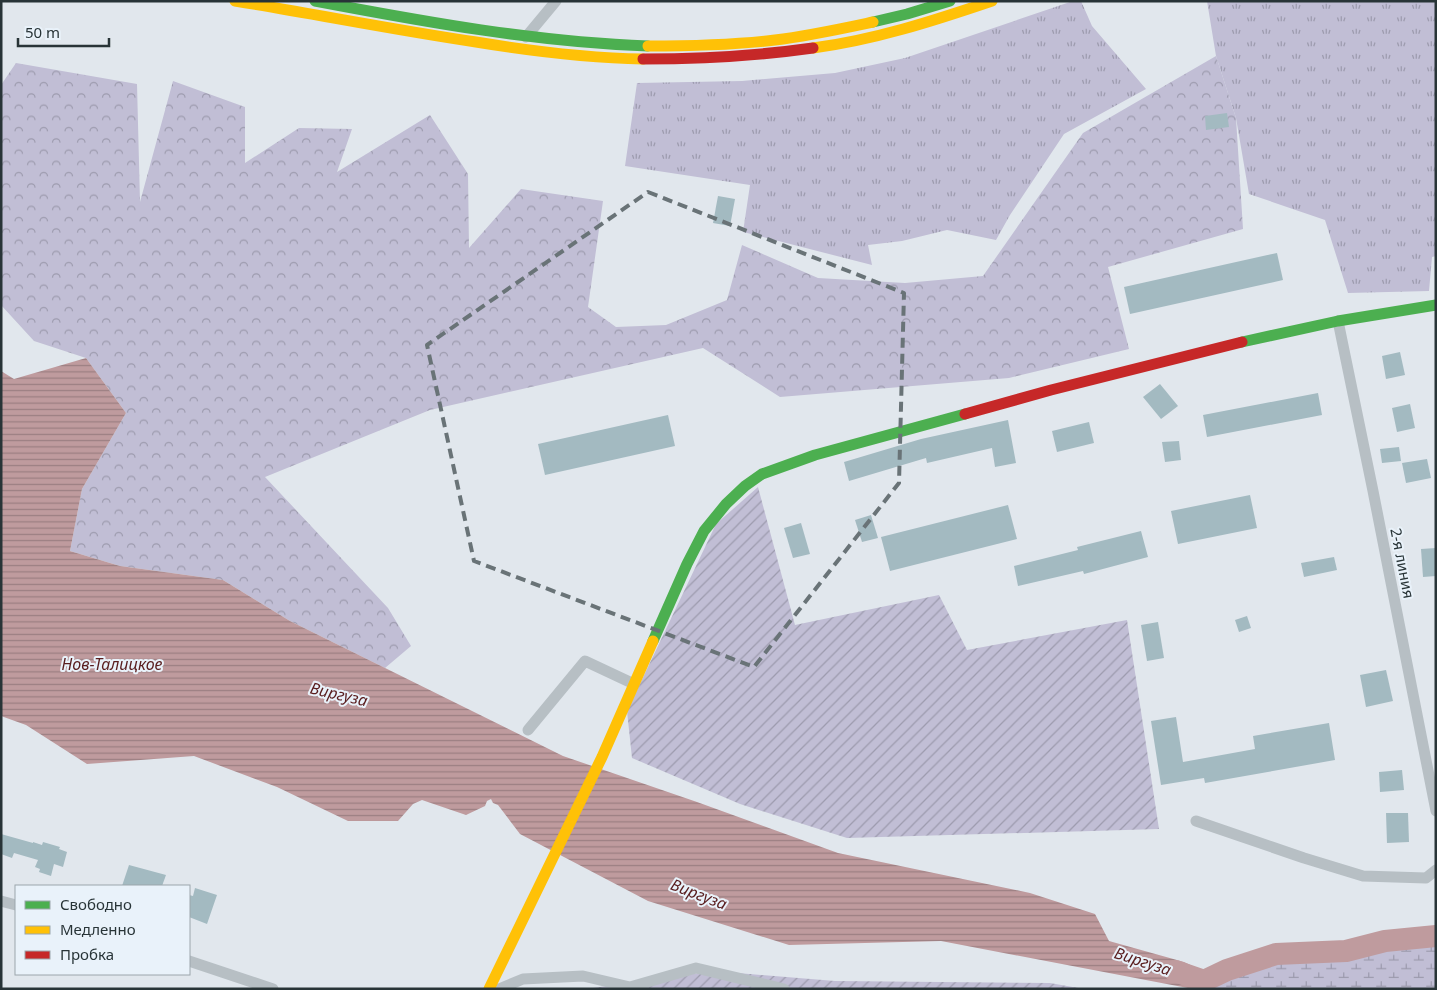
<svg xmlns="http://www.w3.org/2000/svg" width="1437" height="990" font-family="'Noto Sans',sans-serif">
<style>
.grass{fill:url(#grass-tufts)}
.forest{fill:url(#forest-crowns)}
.wetland{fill:url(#wetland-marsh)}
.garden{fill:url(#garden-furrows)}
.water{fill:url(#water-rules)}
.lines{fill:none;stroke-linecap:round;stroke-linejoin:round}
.river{stroke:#bf9b9e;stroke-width:22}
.building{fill:#a3bac1}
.street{stroke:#b7bfc4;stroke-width:11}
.fast{stroke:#4caf50;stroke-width:11}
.slow{stroke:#ffc107;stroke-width:11}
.jam{stroke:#c62828;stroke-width:11}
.marked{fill:none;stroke:#697377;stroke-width:4;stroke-dasharray:10 6;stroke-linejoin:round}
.labels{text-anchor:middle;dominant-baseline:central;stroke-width:4;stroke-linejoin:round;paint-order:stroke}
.street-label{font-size:15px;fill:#283437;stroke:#e9f2fa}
.water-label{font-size:16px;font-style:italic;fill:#591d1e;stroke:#e9f2fa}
</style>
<defs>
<pattern id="grass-tufts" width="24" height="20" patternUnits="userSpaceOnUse" patternTransform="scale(1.25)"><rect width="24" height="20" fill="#c1bed5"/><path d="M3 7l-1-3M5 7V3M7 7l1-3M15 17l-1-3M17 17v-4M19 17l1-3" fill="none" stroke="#9d9bae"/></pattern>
<pattern id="forest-crowns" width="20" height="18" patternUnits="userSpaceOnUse" patternTransform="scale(1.25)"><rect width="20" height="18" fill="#c1bed5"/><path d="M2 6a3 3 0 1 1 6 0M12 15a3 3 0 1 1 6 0" fill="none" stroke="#9d9bae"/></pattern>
<pattern id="wetland-marsh" width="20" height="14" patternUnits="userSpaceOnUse" patternTransform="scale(1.25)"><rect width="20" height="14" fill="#c1bed5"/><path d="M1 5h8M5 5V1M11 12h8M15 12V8" fill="none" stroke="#9d9bae"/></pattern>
<pattern id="garden-furrows" width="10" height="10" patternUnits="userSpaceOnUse" patternTransform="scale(1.25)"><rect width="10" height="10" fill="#c1bed5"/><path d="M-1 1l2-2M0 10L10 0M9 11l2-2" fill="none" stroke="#9d9bae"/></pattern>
<pattern id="water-rules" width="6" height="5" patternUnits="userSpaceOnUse" patternTransform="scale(1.25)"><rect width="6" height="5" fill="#bf9b9e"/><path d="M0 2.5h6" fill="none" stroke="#9b7f82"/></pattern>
</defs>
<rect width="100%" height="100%" fill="#e1e7ed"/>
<!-- grass -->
<g class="grass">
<path d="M 1073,1 L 1081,1 L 1092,26 L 1146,89 L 1064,134 L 1010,215 L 996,240 L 947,230 L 902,241 L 868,245 L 872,265 L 743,232 L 750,185 L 625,166 L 637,83 L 742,81 L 835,73 L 905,58 Z"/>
<path d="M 1207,1 L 1436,1 L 1436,256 L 1432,257 L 1429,291 L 1348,293 L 1325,220 L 1249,194 L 1236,118 L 1216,56 Z"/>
</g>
<!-- forest -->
<path class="forest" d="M 1216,56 L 1236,118 L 1243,229 L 1108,267 L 1129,349 L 1009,378 L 780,397 L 703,348 L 430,410 L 265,477 L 388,608 L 411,646 L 385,668 L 290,621 L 223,580 L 120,566 L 70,551 L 82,489 L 126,413 L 86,358 L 34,341 L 1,305 L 1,85 L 16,63 L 137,84 L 140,202 L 173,81 L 245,107 L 245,163 L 299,128 L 352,129 L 337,172 L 430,115 L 468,174 L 469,248 L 521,189 L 603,201 L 588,307 L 616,327 L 666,325 L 727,300 L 742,245 L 818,278 L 905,283 L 983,276 L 1083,133 Z"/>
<!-- wetland -->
<path class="wetland" d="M 1436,936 L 1436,989 L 1203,989 L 1205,972 L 1227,970 L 1276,954 L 1346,951 L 1385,941 Z"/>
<!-- garden -->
<g class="garden">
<path d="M 758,487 L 795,625 L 939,595 L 967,650 L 1127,620 L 1159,829 L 847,838 L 740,804 L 632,758 L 627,711 L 716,524 Z"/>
<path d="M 714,971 L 835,981 L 1050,983 L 1084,989 L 586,989 Z"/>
</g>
<!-- water -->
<path class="water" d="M 86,358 L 126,413 L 82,489 L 70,551 L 120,566 L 223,580 L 290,621 L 563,756 L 697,802 L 838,853 L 1030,893 L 1095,914 L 1109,941 L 1184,962 L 1205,972 L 1203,989 L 1193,989 L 941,941 L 789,945 L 648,901 L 520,834 L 498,805 L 493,803 L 491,799 L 487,801 L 485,806 L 466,815 L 422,800 L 413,804 L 398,821 L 348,821 L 277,787 L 194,756 L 87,764 L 26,725 L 1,716 L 1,371 L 14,379 Z"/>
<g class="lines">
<!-- river -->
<path class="river" d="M 1175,971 L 1204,981 L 1227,970 L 1276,954 L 1346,951 L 1385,941 L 1436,936"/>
</g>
<!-- building -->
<g class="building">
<path d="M 1227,113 L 1229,127 L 1206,130 L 1205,116 Z"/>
<path d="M 718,196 L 735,199 L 730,226 L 713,223 Z"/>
<path d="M 1277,253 L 1283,280 L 1130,314 L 1124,287 Z"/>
<path d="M 1400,352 L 1405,375 L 1386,379 L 1382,356 Z"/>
<path d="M 1160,384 L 1178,406 L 1161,419 L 1143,397 Z"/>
<path d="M 1318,393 L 1322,415 L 1207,437 L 1203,415 Z"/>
<path d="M 1410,404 L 1415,428 L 1397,432 L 1392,408 Z"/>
<path d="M 668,415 L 675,446 L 545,475 L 538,444 Z"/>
<path d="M 1008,420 L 1016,463 L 995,467 L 992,448 L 927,463 L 926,458 L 849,481 L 844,462 L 921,439 Z"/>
<path d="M 1089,422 L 1094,443 L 1057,452 L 1052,431 Z"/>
<path d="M 1179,441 L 1181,460 L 1165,462 L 1162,442 Z"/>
<path d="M 1399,447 L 1401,461 L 1382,463 L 1380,449 Z"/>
<path d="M 1427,459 L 1431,478 L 1406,483 L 1402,463 Z"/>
<path d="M 1250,495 L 1257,528 L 1178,544 L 1171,511 Z"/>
<path d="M 1008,505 L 1017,539 L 890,571 L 881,537 Z"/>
<path d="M 871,515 L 878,538 L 862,542 L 855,520 Z"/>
<path d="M 801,523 L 810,554 L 793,558 L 784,528 Z"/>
<path d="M 1141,531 L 1148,557 L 1084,574 L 1083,571 L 1018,586 L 1014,566 L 1078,550 L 1077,547 Z"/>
<path d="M 1436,548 L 1436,576 L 1423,577 L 1421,549 Z"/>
<path d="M 1334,557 L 1337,570 L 1304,577 L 1301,563 Z"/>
<path d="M 1247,616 L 1251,628 L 1239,632 L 1235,620 Z"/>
<path d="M 1158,622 L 1164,658 L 1147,661 L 1141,625 Z"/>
<path d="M 1386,670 L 1393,701 L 1366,707 L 1360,675 Z"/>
<path d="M 1176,717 L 1183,762 L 1255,749 L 1253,736 L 1329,723 L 1335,760 L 1205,783 L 1204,778 L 1161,785 L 1151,721 Z"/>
<path d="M 1402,770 L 1404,790 L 1380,792 L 1379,772 Z"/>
<path d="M 1386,813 L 1408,813 L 1409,842 L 1387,843 Z"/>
<path d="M 1,834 L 33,843 L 33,842 L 42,845 L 43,842 L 60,847 L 59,849 L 67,852 L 63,867 L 54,864 L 51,876 L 39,872 L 40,869 L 35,867 L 38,860 L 14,853 L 12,858 L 1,854 Z"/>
<path d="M 129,865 L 166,875 L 162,886 L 122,886 Z"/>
<path d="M 195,888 L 217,895 L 207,924 L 189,917 L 189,895 L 193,896 Z"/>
</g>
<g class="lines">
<!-- street -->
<g class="street">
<path d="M 526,37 L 556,1"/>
<path d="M 1338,321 L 1373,491 L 1436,811"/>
<path d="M 528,730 L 585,661 L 634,684"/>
<path d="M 1196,821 L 1304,858 L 1363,876 L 1426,878 L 1436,870"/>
<path d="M 1,901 L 16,905"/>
<path d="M 189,961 L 273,989"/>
<path d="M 499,989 L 523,979 L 583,976 L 630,987 L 696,968 L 784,989"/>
</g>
<!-- fast -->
<g class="fast">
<path d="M 315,1 C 426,22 536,42 648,46"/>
<path d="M 873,22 L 907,14 L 950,1"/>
<path d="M 1242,342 L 1338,321 L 1436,305"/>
<path d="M 653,641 L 687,564 L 704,531 L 726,504 L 745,486 L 762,474 L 815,455 L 965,414"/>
</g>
<!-- slow -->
<g class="slow">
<path d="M 235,1 C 315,14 395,30 476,42 C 531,51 587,58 643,59"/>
<path d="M 648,46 C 691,46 733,45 775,40 C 808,36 840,29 873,22"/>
<path d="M 813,48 C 874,40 933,21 992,1"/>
<path d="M 489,989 L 602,757 L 653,641"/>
</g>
<!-- jam -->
<g class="jam">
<path d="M 643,59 C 700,59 756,56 813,48"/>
<path d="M 965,414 L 1051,390 L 1242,342"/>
</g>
</g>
<!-- marked area -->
<path class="marked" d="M 648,192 L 904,293 L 899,483 L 754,667 L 474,561 L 427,345 Z"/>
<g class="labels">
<!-- street labels -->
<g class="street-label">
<text transform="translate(1403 563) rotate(79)">2-я линия</text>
</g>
<!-- water labels -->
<g class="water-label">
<text x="112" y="664">Нов-Талицкое</text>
<text transform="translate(339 694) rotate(13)">Виргуза</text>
<text transform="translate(699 894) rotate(21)">Виргуза</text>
<text transform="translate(1143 961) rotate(18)">Виргуза</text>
</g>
</g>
<!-- border -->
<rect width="1437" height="990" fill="none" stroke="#283437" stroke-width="5"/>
<!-- legend -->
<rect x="15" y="885" width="175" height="90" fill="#e9f2fa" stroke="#9ca6ac"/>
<rect x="25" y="901" width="25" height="8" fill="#4caf50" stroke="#9ca6ac"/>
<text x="60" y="910" font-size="15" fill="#283437">Свободно</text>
<rect x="25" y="926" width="25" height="8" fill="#ffc107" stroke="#9ca6ac"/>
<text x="60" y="935" font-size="15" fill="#283437">Медленно</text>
<rect x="25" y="951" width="25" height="8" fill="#c62828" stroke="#9ca6ac"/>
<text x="60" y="960" font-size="15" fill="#283437">Пробка</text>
<!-- scale -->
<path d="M18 38v8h91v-8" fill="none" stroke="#283437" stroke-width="2.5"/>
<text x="25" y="38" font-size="15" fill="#283437" stroke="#e9f2fa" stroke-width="4" paint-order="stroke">50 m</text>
</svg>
